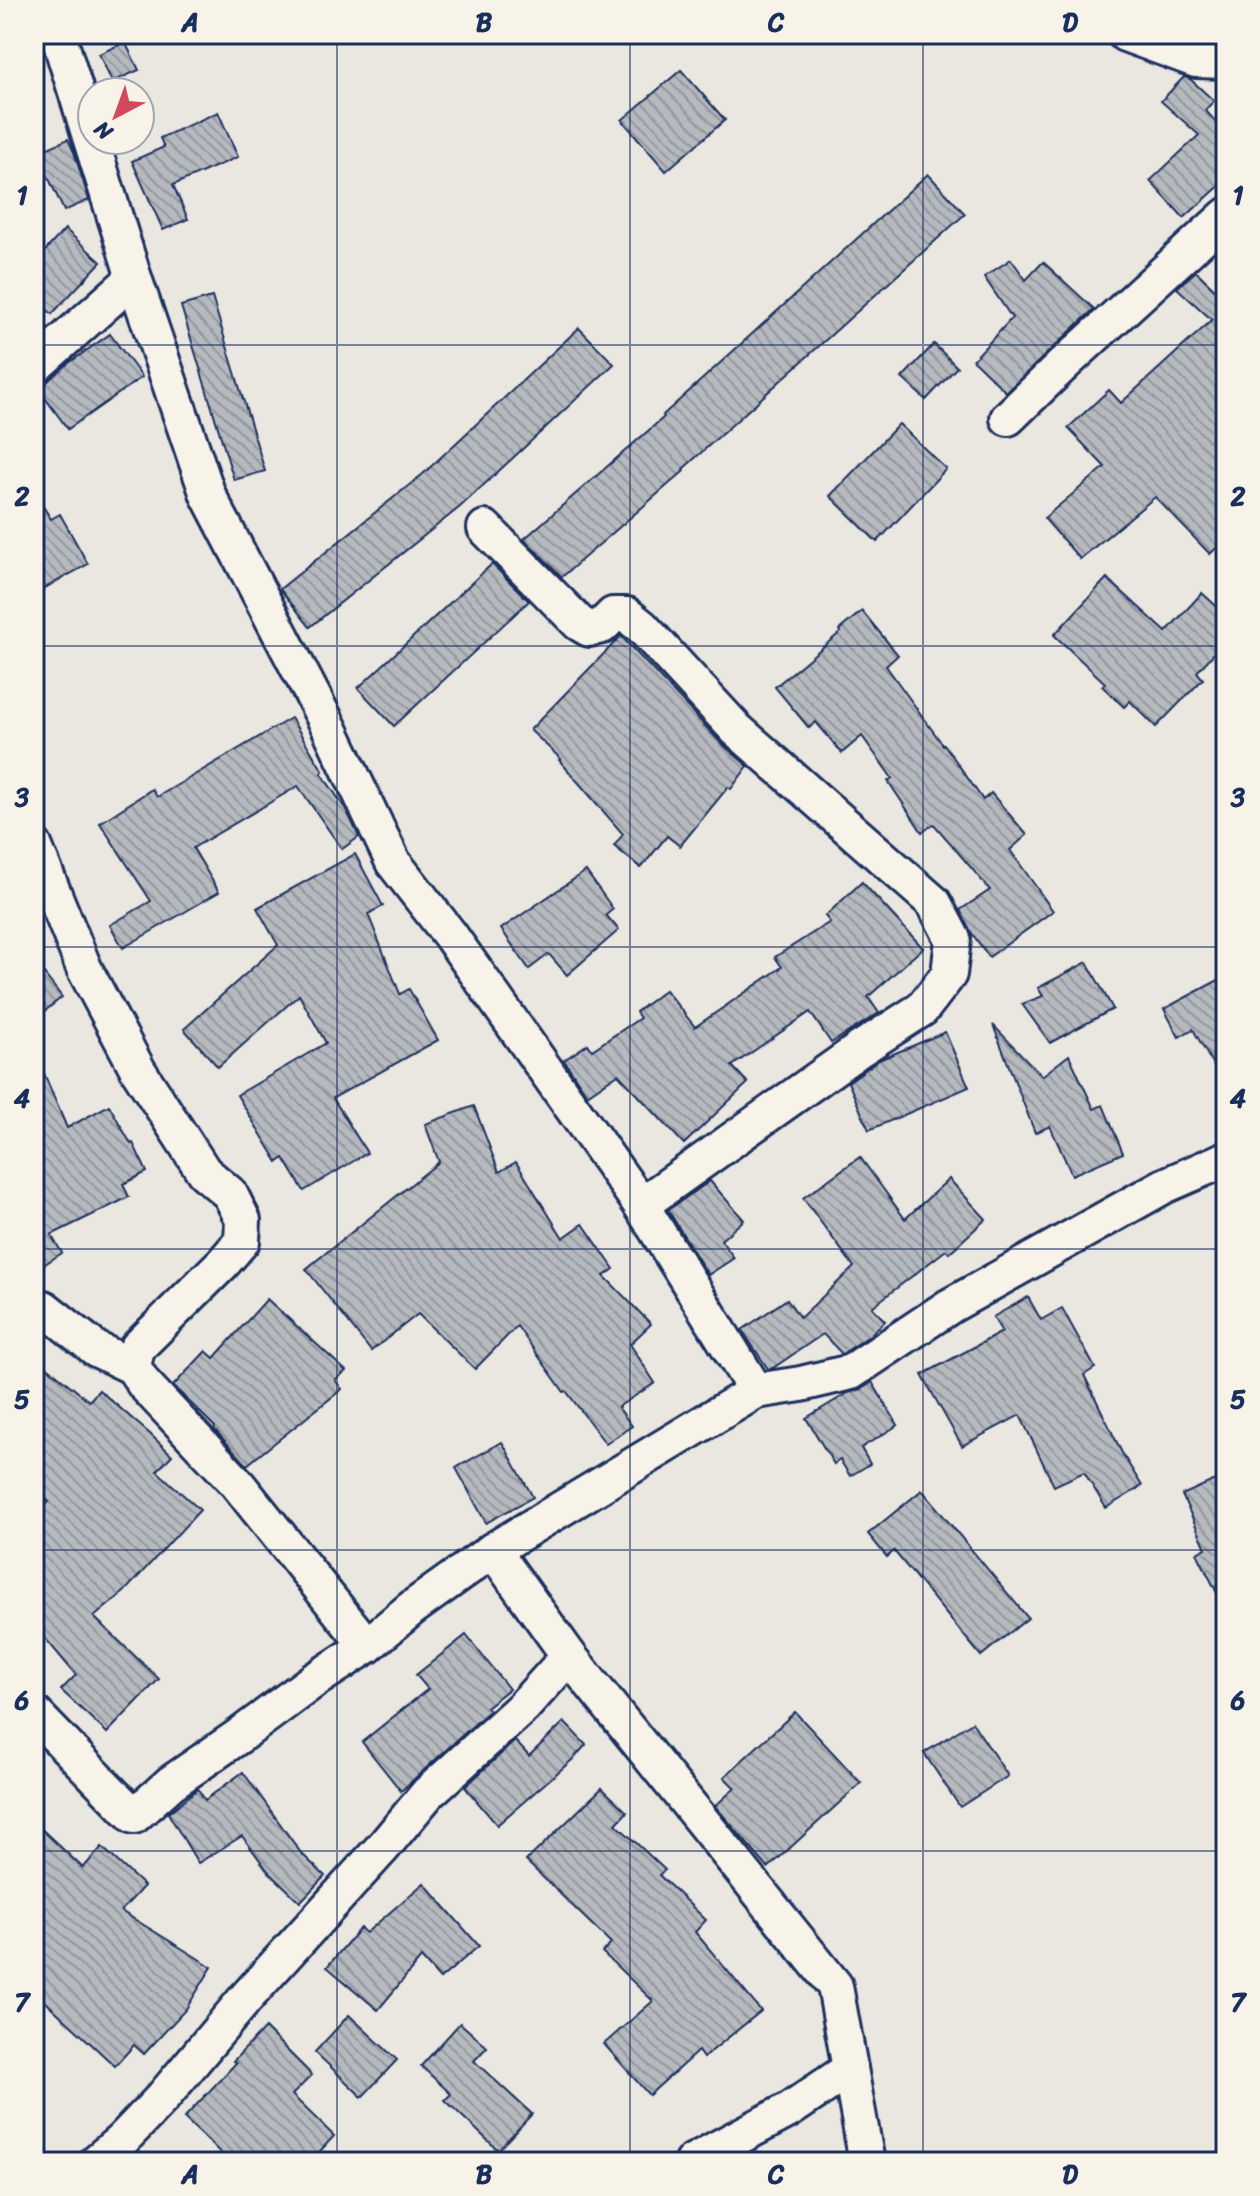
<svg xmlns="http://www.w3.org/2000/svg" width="1260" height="2196" font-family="Sriracha,sans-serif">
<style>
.building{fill:url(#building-back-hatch);stroke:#1b2f5e;stroke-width:2}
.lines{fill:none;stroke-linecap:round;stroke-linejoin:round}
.street-casing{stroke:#1b2f5e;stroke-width:40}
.street{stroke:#f7f3e8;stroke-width:34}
.grid{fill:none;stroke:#1b2f5e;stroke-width:2;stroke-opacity:0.55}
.neatline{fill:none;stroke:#1b2f5e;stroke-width:3}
.grid-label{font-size:26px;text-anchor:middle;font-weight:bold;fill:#1b2f5e}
</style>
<defs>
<pattern id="building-back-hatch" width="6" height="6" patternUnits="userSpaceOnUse" patternTransform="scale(2)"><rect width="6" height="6" fill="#b6babf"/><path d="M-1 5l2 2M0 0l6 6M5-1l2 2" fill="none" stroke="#93989e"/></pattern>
</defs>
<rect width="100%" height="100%" fill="#eae7e0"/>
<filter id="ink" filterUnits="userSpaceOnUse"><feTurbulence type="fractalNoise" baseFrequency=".0125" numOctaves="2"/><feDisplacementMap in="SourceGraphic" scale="16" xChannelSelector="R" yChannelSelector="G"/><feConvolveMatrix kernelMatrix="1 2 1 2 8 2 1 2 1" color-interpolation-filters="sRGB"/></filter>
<g filter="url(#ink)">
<!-- building -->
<g class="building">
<path d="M 125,42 L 139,70 L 112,82 L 99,54 Z"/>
<path d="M 681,70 L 725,120 L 666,171 L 622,120 Z"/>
<path d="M 1184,77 L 1190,79 L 1214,101 L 1205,110 L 1226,133 L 1226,180 L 1184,218 L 1150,181 L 1199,135 L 1161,101 Z"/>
<path d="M 218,112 L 238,157 L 173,185 L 188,219 L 163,230 L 132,161 L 164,147 L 160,138 Z"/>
<path d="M 68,139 L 74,152 L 89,200 L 64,211 L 37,153 Z"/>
<path d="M 928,174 L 965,214 L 683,469 L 684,471 L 562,577 L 524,539 L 664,417 L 663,415 Z"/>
<path d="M 65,229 L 101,262 L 52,314 L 34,298 L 34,263 Z"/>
<path d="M 1011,259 L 1026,280 L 1043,262 L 1094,309 L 1006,392 L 973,360 L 1012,318 L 984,277 Z"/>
<path d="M 1196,271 L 1226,300 L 1226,539 L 1210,554 L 1155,497 L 1080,559 L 1044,518 L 1105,467 L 1068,428 L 1109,390 L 1121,403 L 1212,320 L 1177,288 Z"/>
<path d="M 212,297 L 265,471 L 234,480 L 181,306 Z"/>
<path d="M 579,328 L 614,364 L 460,507 L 310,627 L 280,589 L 423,474 Z"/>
<path d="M 110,334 L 142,377 L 68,429 L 37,387 L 47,382 L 66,365 Z"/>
<path d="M 934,344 L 957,367 L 926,400 L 902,378 Z"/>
<path d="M 899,424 L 946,469 L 877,542 L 830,496 Z"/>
<path d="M 34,492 L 51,519 L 60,514 L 88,564 L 34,594 Z"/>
<path d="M 492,564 L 529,601 L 394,726 L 358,688 Z"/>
<path d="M 1107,578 L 1166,632 L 1202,593 L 1226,615 L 1226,640 L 1197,672 L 1203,679 L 1156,727 L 1130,701 L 1124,707 L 1102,686 L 1105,683 L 1054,635 Z"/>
<path d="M 862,611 L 898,655 L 886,666 L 943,745 L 944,744 L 983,800 L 991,793 L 1027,835 L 1010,850 L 1053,911 L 989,957 L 971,932 L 960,910 L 990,890 L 934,824 L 922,832 L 888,781 L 892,778 L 862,736 L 842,753 L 816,722 L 809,728 L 775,687 L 841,632 L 839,630 Z"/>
<path d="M 621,636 L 721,743 L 748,766 L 731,789 L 728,787 L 680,846 L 667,836 L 641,868 L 614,846 L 623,834 L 559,760 L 561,759 L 530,730 Z"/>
<path d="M 291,718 L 323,771 L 321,773 L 347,811 L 359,837 L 342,849 L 298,786 L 193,848 L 219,892 L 123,948 L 110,925 L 151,901 L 100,823 L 152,789 L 157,797 Z"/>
<path d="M 355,854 L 383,906 L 368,914 L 400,994 L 409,989 L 438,1040 L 333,1098 L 367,1153 L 304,1191 L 284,1158 L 278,1162 L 237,1095 L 326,1043 L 299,995 L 218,1067 L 184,1029 L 278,945 L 257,908 Z"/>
<path d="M 586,871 L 613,909 L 606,915 L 619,930 L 567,975 L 549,954 L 529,969 L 501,929 Z"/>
<path d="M 862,882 L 923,948 L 868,997 L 879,1013 L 831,1043 L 810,1012 L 732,1066 L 748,1083 L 684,1144 L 618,1074 L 587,1095 L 564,1060 L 588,1044 L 592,1050 L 640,1018 L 636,1012 L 665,990 L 695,1027 L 782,967 L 775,957 L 830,922 L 825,916 Z"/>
<path d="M 34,961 L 62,997 L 34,1020 Z"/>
<path d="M 1087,962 L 1113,1009 L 1050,1043 L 1022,1004 L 1043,996 L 1038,988 Z"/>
<path d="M 1226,976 L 1226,1088 L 1193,1029 L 1179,1037 L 1164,1009 Z"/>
<path d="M 993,1025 L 1042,1076 L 1069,1055 L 1094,1109 L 1103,1105 L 1123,1153 L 1072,1175 L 1050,1126 L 1035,1133 Z"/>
<path d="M 945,1032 L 969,1087 L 869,1130 L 848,1082 L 879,1060 Z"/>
<path d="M 34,1050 L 67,1128 L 109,1105 L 131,1144 L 133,1143 L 147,1172 L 123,1184 L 129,1197 L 51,1235 L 62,1253 L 34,1271 L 34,1208 L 45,1202 L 34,1180 Z"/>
<path d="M 474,1106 L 499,1172 L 516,1162 L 563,1238 L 583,1224 L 614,1269 L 604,1276 L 651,1324 L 630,1344 L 655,1383 L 618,1407 L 632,1426 L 606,1444 L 566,1391 L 564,1392 L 517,1326 L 475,1369 L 418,1314 L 371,1351 L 306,1269 L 439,1162 L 425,1124 Z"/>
<path d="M 860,1157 L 905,1219 L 949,1179 L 986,1219 L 949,1253 L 946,1250 L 872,1307 L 885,1321 L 869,1336 L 842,1354 L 823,1334 L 773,1368 L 768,1369 L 742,1330 L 787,1299 L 800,1318 L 854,1267 L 803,1198 Z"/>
<path d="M 710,1181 L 744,1220 L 721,1240 L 734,1258 L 708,1275 L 668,1210 Z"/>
<path d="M 1028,1297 L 1041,1320 L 1062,1308 L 1095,1368 L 1084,1375 L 1123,1455 L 1142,1486 L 1106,1508 L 1084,1472 L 1054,1486 L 1020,1415 L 962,1446 L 922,1375 L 1002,1332 L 993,1317 Z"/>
<path d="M 267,1299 L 346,1371 L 335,1380 L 342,1389 L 247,1465 L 214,1429 L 215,1427 L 173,1386 L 206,1351 L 214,1358 Z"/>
<path d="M 34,1356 L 89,1401 L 99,1390 L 150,1434 L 172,1455 L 157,1471 L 200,1510 L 124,1592 L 94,1617 L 159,1679 L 107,1733 L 61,1690 L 76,1675 L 34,1625 L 34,1516 L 49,1502 L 34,1487 Z"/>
<path d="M 872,1382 L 898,1425 L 861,1448 L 870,1464 L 850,1476 L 840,1460 L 834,1464 L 806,1418 L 848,1393 L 862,1389 Z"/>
<path d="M 502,1442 L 533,1497 L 486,1523 L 456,1468 Z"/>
<path d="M 1226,1475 L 1226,1611 L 1197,1553 L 1206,1548 L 1182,1495 Z"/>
<path d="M 922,1490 L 1028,1618 L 981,1656 L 894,1551 L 887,1557 L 868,1534 Z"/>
<path d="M 466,1635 L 509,1689 L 486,1707 L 489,1711 L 401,1791 L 362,1742 L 428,1689 L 416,1675 Z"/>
<path d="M 795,1712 L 861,1783 L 768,1868 L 715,1806 L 735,1788 L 724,1777 Z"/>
<path d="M 564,1722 L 586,1745 L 572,1760 L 497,1825 L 465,1787 L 515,1741 L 529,1756 Z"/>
<path d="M 972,1722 L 1008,1776 L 960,1807 L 924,1753 Z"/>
<path d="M 243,1772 L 301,1853 L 325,1876 L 300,1902 L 268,1871 L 242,1836 L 198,1863 L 168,1813 L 198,1789 L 205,1800 Z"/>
<path d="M 602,1788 L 627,1812 L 616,1824 L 665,1870 L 659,1875 L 706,1920 L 695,1932 L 761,2011 L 703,2058 L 698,2051 L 649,2095 L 604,2044 L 653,2001 L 602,1952 L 611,1943 L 526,1861 Z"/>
<path d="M 34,1822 L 83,1868 L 102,1847 L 144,1886 L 121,1911 L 212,1967 L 186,2009 L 144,2054 L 134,2045 L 115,2066 L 34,1991 Z"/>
<path d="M 424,1883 L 479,1946 L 440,1979 L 421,1958 L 378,2010 L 327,1967 L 360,1928 L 366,1933 Z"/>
<path d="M 349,2015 L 397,2060 L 362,2097 L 315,2052 Z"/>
<path d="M 460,2023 L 487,2047 L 474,2061 L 532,2114 L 498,2150 L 445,2100 L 451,2094 L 421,2066 Z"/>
<path d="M 265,2028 L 312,2075 L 292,2095 L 334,2136 L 310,2162 L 230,2162 L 184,2118 L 236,2063 L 233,2061 Z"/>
</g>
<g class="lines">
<defs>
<g id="street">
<path d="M 58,34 L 134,278 L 208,495 L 329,727 L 393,862 L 450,935 L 641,1205 L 756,1391"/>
<path d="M 1125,34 L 1196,60 L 1226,61"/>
<path d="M 34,367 L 134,278"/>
<path d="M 1008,418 L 1064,364 L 1226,216"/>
<path d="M 485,528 L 579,623 L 589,629 L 602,626 L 613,615 L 627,615 L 642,627 L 736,729 L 934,903 L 953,939 L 949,974 L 922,1009 L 860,1049 L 641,1205"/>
<path d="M 34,845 L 84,968 L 138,1070 L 204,1172 L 230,1194 L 243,1220 L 242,1241 L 223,1263 L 137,1348 L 133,1367"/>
<path d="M 44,1308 L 96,1349 L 133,1367 L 144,1384 L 236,1482 L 367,1646"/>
<path d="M 493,1550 L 569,1656 L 835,1986 L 867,2162"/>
<path d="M 34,1713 L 134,1816 L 171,1783 L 239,1736 L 313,1681 L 367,1646 L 412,1608 L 493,1550 L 756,1391 L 801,1384 L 851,1372 L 950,1306 L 1164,1186 L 1226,1159"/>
<path d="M 96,2162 L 122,2140 L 163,2097 L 246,1998 L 384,1846 L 428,1793 L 523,1707 L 569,1656"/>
<path d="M 692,2162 L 789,2110 L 850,2069"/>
</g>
</defs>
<!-- street casing -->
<use href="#street" class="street-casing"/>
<!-- street -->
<use href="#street" class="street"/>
</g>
</g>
<!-- grid -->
<path class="grid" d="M 337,34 L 337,2162M 630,34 L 630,2162M 923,34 L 923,2162M 34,345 L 1226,345M 34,646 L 1226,646M 34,947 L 1226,947M 34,1249 L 1226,1249M 34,1550 L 1226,1550M 34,1851 L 1226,1851"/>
<!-- margin -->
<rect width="1260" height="2196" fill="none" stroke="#f7f3e8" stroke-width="88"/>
<!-- north arrow -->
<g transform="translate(116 116) rotate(221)"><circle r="38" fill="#f7f3e8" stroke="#9fa5b1" stroke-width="2"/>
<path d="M0-6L14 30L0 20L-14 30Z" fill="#d1495b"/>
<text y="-12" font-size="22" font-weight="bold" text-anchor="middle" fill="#1b2f5e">N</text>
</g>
<rect x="44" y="44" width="1172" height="2108" class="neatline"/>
<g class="grid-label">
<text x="190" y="31">A</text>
<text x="484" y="31">B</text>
<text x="776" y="31">C</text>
<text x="1070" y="31">D</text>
<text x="22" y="204">1</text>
<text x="1238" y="204">1</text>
<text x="22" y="505">2</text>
<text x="1238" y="505">2</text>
<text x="22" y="806">3</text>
<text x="1238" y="806">3</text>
<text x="22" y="1107">4</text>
<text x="1238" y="1107">4</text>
<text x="22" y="1408">5</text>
<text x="1238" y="1408">5</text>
<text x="22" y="1709">6</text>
<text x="1238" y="1709">6</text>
<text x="22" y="2011">7</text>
<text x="1238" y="2011">7</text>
<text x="190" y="2183">A</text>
<text x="484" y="2183">B</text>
<text x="776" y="2183">C</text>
<text x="1070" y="2183">D</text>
</g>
</svg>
